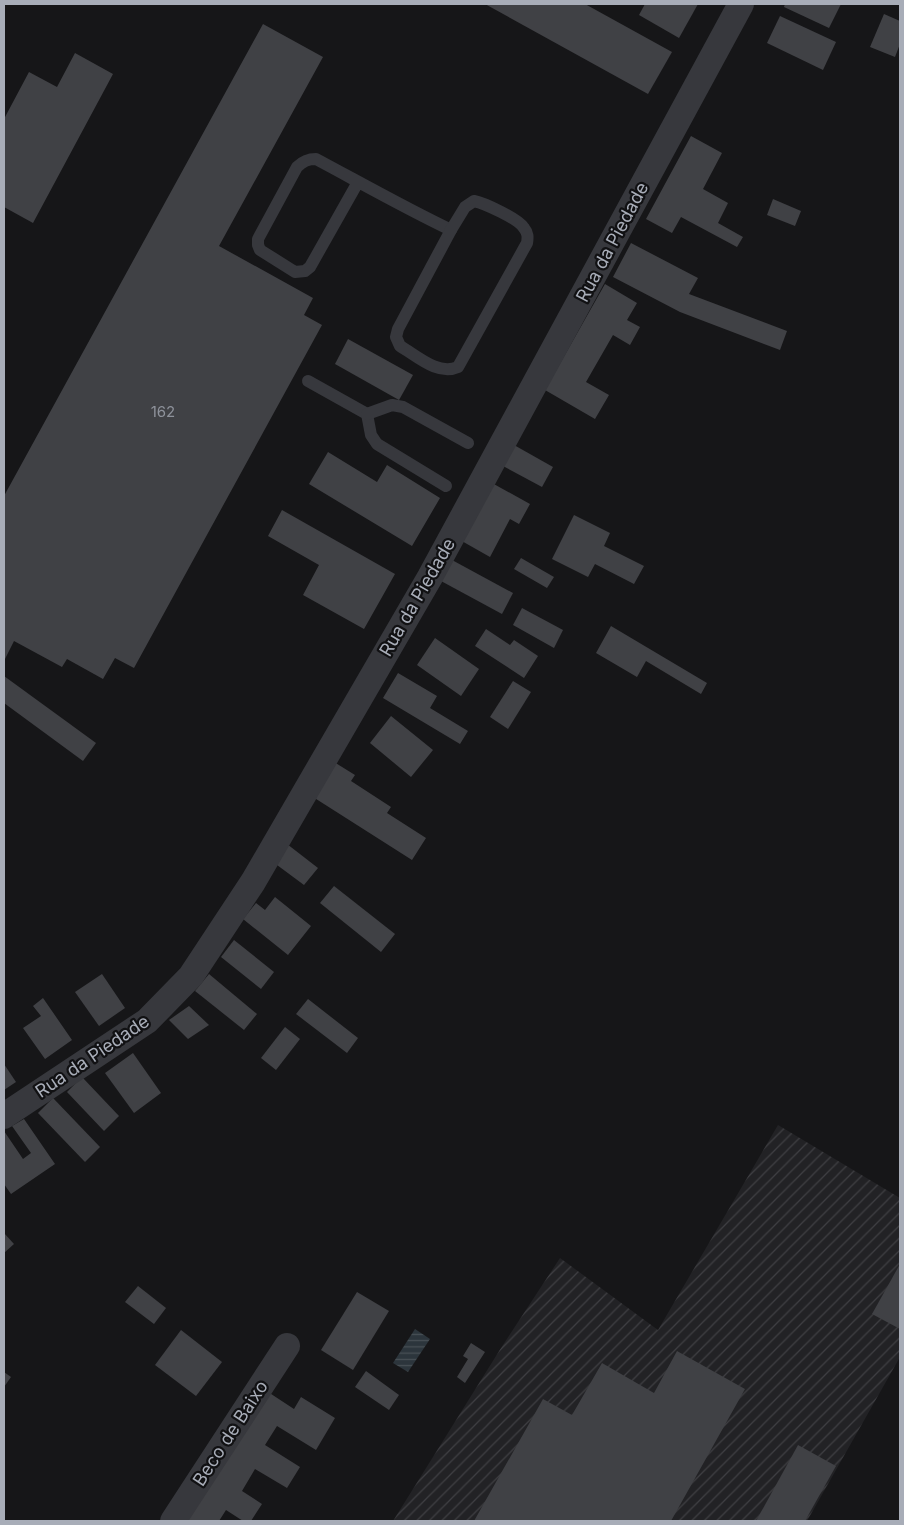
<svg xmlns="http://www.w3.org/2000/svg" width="904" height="1525" font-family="Inter,sans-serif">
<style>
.industrial{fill:url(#industrial-furrows)}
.water{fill:url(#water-rules)}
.building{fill:#404145}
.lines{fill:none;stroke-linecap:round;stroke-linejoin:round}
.service{stroke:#37383d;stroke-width:12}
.minor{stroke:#37383d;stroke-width:26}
.labels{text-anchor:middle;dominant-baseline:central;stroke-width:4.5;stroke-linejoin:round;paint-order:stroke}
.number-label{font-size:15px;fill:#8e929b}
.street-label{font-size:18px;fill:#a8adb8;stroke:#111113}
</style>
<defs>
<pattern id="industrial-furrows" width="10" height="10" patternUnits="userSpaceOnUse" patternTransform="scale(1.25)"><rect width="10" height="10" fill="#222225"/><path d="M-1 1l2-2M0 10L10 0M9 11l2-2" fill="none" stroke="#3f3f43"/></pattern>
<pattern id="water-rules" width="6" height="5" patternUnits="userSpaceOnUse" patternTransform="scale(1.25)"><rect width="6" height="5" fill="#2c353c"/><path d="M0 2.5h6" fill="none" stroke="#485056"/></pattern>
</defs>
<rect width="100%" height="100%" fill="#161618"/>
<!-- industrial -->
<path class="industrial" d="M 778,1125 L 900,1198 L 900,1357 L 807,1521 L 393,1521 L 501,1348 L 560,1258 L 658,1330 Z"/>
<!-- water -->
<path class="water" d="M 415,1329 L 430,1339 L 408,1372 L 393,1363 Z"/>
<!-- building -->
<g class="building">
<path d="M 485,4 L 585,4 L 672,52 L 648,94 Z"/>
<path d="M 645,4 L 698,4 L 679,38 L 639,15 Z"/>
<path d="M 785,4 L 841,4 L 829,28 L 784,7 Z"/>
<path d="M 884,14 L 900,21 L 900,44 L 895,57 L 870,47 Z"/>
<path d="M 780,16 L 836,42 L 823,70 L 767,43 Z"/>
<path d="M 263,24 L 323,57 L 219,246 L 313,298 L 304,315 L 322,325 L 134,668 L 115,658 L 103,679 L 67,659 L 62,667 L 14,641 L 4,661 L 4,496 Z"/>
<path d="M 75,53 L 113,74 L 33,223 L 4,207 L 4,119 L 29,72 L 57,87 Z"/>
<path d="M 691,136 L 722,153 L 703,189 L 728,203 L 718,223 L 743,237 L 737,247 L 681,217 L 672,233 L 646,219 Z"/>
<path d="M 773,199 L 801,211 L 795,226 L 767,215 Z"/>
<path d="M 631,243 L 698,278 L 689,294 L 787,331 L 780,350 L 680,312 L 613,277 Z"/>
<path d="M 605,284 L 637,303 L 627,320 L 640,327 L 630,345 L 613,335 L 586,382 L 609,395 L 595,419 L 545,390 Z"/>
<path d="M 348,339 L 413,375 L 399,400 L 335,364 Z"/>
<path d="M 514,445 L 553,467 L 542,487 L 503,466 Z"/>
<path d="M 328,452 L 377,482 L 387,465 L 440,498 L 412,546 L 309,484 Z"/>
<path d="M 492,483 L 530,504 L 519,524 L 510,519 L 490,557 L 460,540 Z"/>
<path d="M 282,510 L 395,574 L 364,629 L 303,595 L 319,565 L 268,536 Z"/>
<path d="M 574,515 L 610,533 L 604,546 L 644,566 L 634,584 L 595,564 L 588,577 L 552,559 Z"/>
<path d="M 521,558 L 554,577 L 547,588 L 514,569 Z"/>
<path d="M 452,560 L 513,593 L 502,614 L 441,581 Z"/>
<path d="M 522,608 L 563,630 L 554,648 L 513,625 Z"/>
<path d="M 611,626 L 707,683 L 701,694 L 646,661 L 637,677 L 596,653 Z"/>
<path d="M 486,629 L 510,645 L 514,640 L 538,656 L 524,678 L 475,646 Z"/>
<path d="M 435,638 L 479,669 L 461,696 L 417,665 Z"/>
<path d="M 398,673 L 437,696 L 430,708 L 468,731 L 460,744 L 383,698 Z"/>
<path d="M 4,676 L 96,743 L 83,761 L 4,703 Z"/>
<path d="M 513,681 L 531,692 L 508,729 L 490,717 Z"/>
<path d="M 391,716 L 433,750 L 411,777 L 370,743 Z"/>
<path d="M 334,762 L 355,775 L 351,781 L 391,807 L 387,813 L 426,838 L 412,860 L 313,797 Z"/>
<path d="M 287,844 L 318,868 L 304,885 L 273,862 Z"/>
<path d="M 334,886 L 395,934 L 381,952 L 320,903 Z"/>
<path d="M 275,897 L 311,926 L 288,955 L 243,919 L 256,903 L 265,910 Z"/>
<path d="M 234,940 L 274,972 L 261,989 L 221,957 Z"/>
<path d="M 102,974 L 125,1008 L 99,1026 L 75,992 Z"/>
<path d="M 209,974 L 257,1014 L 244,1030 L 195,991 Z"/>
<path d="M 43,998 L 72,1040 L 45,1059 L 23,1028 L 41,1016 L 33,1006 Z"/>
<path d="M 308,999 L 358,1038 L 347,1053 L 296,1014 Z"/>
<path d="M 189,1006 L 209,1025 L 188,1039 L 169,1020 Z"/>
<path d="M 285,1027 L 300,1039 L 276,1070 L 261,1058 Z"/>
<path d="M 133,1053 L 161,1093 L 134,1113 L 105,1073 Z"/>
<path d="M 4,1064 L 16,1082 L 4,1090 Z"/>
<path d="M 82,1077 L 119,1116 L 104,1131 L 67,1092 Z"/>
<path d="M 53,1098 L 100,1147 L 85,1162 L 38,1113 Z"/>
<path d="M 24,1119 L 55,1164 L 11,1194 L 4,1184 L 4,1131 L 23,1159 L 31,1153 L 12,1126 Z"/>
<path d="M 4,1233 L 14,1244 L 4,1253 Z"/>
<path d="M 900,1264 L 900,1329 L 872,1314 Z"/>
<path d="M 138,1286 L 166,1308 L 154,1324 L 125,1302 Z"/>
<path d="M 357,1292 L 389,1311 L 353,1370 L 321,1350 Z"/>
<path d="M 181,1330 L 222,1362 L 196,1396 L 155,1365 Z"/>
<path d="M 471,1343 L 485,1352 L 465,1383 L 457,1377 L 468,1359 L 463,1356 Z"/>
<path d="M 677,1351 L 745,1389 L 671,1521 L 474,1521 L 543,1399 L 572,1415 L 602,1363 L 654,1393 Z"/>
<path d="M 366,1371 L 399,1395 L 389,1410 L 355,1387 Z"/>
<path d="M 4,1372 L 11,1377 L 4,1387 Z"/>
<path d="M 265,1390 L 294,1409 L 301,1397 L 335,1418 L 316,1450 L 277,1426 L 265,1445 L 300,1467 L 287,1488 L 255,1469 L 242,1491 L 262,1504 L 251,1521 L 243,1521 L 226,1510 L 219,1521 L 183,1521 Z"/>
<path d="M 798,1445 L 836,1466 L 805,1521 L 756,1521 Z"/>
</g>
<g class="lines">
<!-- service -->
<g class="service">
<path d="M 358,182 L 310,267 L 305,271 L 295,272 L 260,250 L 258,245 L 258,239 L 297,167 C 303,161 308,159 316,159 C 361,183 405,208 451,230"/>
<path d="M 474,201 C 484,203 519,219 524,228 C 528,233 528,237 527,243 L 458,367 C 438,376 417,356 400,346 L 396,337 L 398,329 L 451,230 L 465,207 Z"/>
<path d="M 308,381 L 367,414 L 371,435 L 377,444 L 446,486"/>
<path d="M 367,414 L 392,405 L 403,407 L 468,443"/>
</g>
<!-- minor -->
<g class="minor">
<path d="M 4,1116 L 147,1021 L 191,976 L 253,882 L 430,577 L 741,4"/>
<path d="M 173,1521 L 287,1346"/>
</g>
</g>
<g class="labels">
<!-- number labels -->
<g class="number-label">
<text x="163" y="411">162</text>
</g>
<!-- street labels -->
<g class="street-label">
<text transform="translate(612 242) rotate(-62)">Rua da Piedade</text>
<text transform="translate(417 597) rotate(-60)">Rua da Piedade</text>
<text transform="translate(92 1056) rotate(-34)">Rua da Piedade</text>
<text transform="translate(230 1433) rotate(-57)">Beco de Baixo</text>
</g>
</g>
<!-- border -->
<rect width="904" height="1525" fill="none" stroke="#a8adb8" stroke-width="10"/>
</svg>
